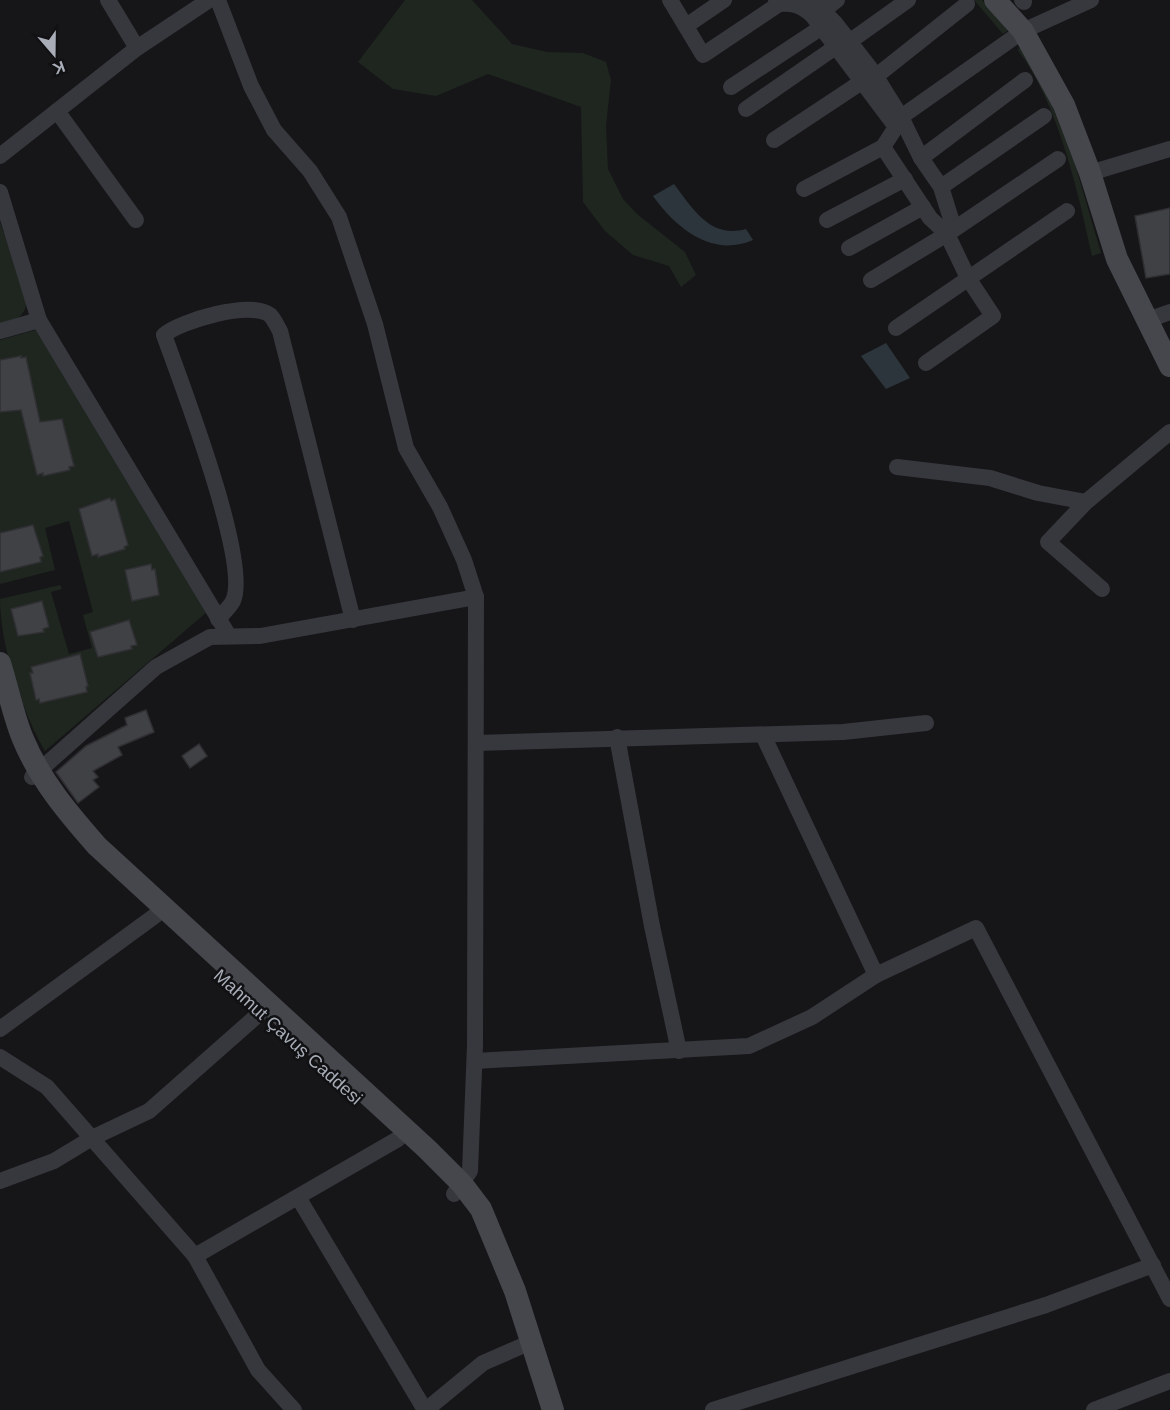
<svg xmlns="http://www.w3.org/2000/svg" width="1170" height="1410" font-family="Arial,sans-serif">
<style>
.green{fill:#1e261f}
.water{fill:#2c353c}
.building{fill:#404145;stroke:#303034;stroke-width:1.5}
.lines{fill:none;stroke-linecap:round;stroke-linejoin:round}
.street{stroke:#37383d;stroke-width:16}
.secondary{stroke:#45474d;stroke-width:22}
.labels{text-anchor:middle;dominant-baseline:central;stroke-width:5;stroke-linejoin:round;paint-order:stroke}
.street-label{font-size:18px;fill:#a8adb8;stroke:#111113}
</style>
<rect width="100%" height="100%" fill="#161618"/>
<!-- green -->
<g class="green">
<path d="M 405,0 L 472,0 L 512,44 L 547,52 L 583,53 L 606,62 L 611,80 L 606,126 L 608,169 L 623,199 L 637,214 L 685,252 L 696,275 L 681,287 L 669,266 L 633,255 L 605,231 L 583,202 L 581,107 L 488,74 L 436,96 L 393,89 L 358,62 Z"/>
<path d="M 974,0 L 982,0 L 1008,30 L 1003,34 Z"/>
<path d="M 1021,48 L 1053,108 L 1074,161 L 1101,253 L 1092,256 C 1078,192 1058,102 1017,49 Z"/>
<path d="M 0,222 L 27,298 C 26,317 17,319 0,325 Z"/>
<path d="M 39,329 L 208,611 L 45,751 C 22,712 0,645 0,599 L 60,585 L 62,589 L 51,592 L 69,654 L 92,648 L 83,615 L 93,612 L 69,521 L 45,528 L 55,570 L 0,584 L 0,340 Z"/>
</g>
<!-- water -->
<g class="water">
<path d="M 674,184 C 693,209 710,239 746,229 L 753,240 C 712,258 676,228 653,196 Z"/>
<path d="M 886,343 L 910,378 L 886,389 L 861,356 Z"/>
</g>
<!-- building -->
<g class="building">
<path d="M 1170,208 L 1170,274 L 1146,278 L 1135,216 Z"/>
<path d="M 21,356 L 21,358 L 26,357 L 40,422 L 62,419 L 74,466 L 69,467 L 70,470 L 43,476 L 43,473 L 37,475 L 21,410 L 0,412 L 0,360 Z"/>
<path d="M 110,498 L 111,501 L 115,499 L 128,545 L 124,547 L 125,549 L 98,557 L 98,554 L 92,556 L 79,509 Z"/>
<path d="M 33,525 L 43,556 L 40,557 L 41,562 L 0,572 L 0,533 Z"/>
<path d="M 151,564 L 152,570 L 155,569 L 159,595 L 132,601 L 125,570 Z"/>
<path d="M 42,601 L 49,627 L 43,629 L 44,632 L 18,636 L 11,609 Z"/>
<path d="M 129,620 L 137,645 L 131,646 L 132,649 L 98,657 L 90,632 Z"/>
<path d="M 80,654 L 88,686 L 86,687 L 87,692 L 40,703 L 39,699 L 36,700 L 30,673 L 33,673 L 31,667 Z"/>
<path d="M 146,710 L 154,732 L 118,747 L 122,755 L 93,771 L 98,777 L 93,780 L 99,787 L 78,803 L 56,772 L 86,746 L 127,725 L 125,718 Z"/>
<path d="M 199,744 L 207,756 L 190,768 L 182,756 Z"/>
</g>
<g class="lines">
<!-- street -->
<g class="street">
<path d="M 108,0 L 137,48"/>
<path d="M 218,0 L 251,86 L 274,130 L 310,171 L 339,217 L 375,324 L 406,448 L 440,507 L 464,560 L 476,597 L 475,1045 L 470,1171 L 454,1194"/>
<path d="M 670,0 L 703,55 L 779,4"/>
<path d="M 776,0 L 779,4 C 793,3 801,5 812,15 L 896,127 L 883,147 L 930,218 L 947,234 L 968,278 L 993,316 L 926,363"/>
<path d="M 813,0 L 835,23 L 873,72 L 901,117 L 921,158 L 941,187 L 951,219 L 947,234"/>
<path d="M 1022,0 L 1024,2"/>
<path d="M 824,10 L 837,0"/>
<path d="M 686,26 L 724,0"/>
<path d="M 849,42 L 908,0"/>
<path d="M 875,77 L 967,4"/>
<path d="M 731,87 L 822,27"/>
<path d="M 746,109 L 837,46"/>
<path d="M 57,111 L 136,220"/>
<path d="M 901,117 L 1023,31 L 1091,0"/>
<path d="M 774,140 L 863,81"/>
<path d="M 0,156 L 137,48 L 209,0"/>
<path d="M 921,158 L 1025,80"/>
<path d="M 1090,173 L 1170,149"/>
<path d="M 941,187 L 1044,116"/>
<path d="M 804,189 L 883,147"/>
<path d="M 0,192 L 39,320 L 229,636"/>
<path d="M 827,220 L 905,179"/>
<path d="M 849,248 L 923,207"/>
<path d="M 871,280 L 947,234 L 1058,159"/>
<path d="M 1148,320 L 1170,312"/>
<path d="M 896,328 L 1067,211"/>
<path d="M 0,331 L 39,320"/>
<path d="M 897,467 L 990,478 L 1038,493 L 1086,502"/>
<path d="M 1102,589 L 1048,542 L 1086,502 L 1170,432"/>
<path d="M 218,619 C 223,613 230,607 233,601 C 251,563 180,380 164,335 C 180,321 251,300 270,315 C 274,319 277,326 280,331 L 353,620"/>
<path d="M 617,737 L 652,926 L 679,1051"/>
<path d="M 476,743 L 843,732 L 926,723"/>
<path d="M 32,777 L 156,667 L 210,637 L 260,636 L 476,597"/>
<path d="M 876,975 L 976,928 L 1170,1299"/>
<path d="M 0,1029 L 156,915"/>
<path d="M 0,1057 L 47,1087 L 195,1256"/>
<path d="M 475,1061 L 749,1046 L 812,1017 L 876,975 L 763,735"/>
<path d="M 0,1181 L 54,1161 L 92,1138 L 149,1111 L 260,1013"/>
<path d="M 298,1197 L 425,1410"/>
<path d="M 294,1410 L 258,1370 L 195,1256 L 398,1139"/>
<path d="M 426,1410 L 483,1363 L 522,1346"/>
<path d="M 713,1410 L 1046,1305 L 1153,1265"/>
<path d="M 1094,1410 L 1170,1381"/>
</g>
<!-- secondary -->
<g class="secondary">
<path d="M 995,0 L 1023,31 L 1064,105 L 1090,173 L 1117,259 L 1170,366"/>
<path d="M 0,663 C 8,688 13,715 23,739 C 40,780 68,813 97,846 L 427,1149 L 462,1184 L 481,1209 L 515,1291 L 553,1410"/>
</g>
</g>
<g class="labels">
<!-- street labels -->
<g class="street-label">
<text transform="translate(288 1037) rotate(42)">Mahmut Çavuş Caddesi</text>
</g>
</g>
<!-- north arrow -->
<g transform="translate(54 54) rotate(160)" stroke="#111113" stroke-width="4.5" paint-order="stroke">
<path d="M0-4.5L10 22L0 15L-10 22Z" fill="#a8adb8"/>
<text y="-9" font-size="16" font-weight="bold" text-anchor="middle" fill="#a8adb8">K</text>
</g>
</svg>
